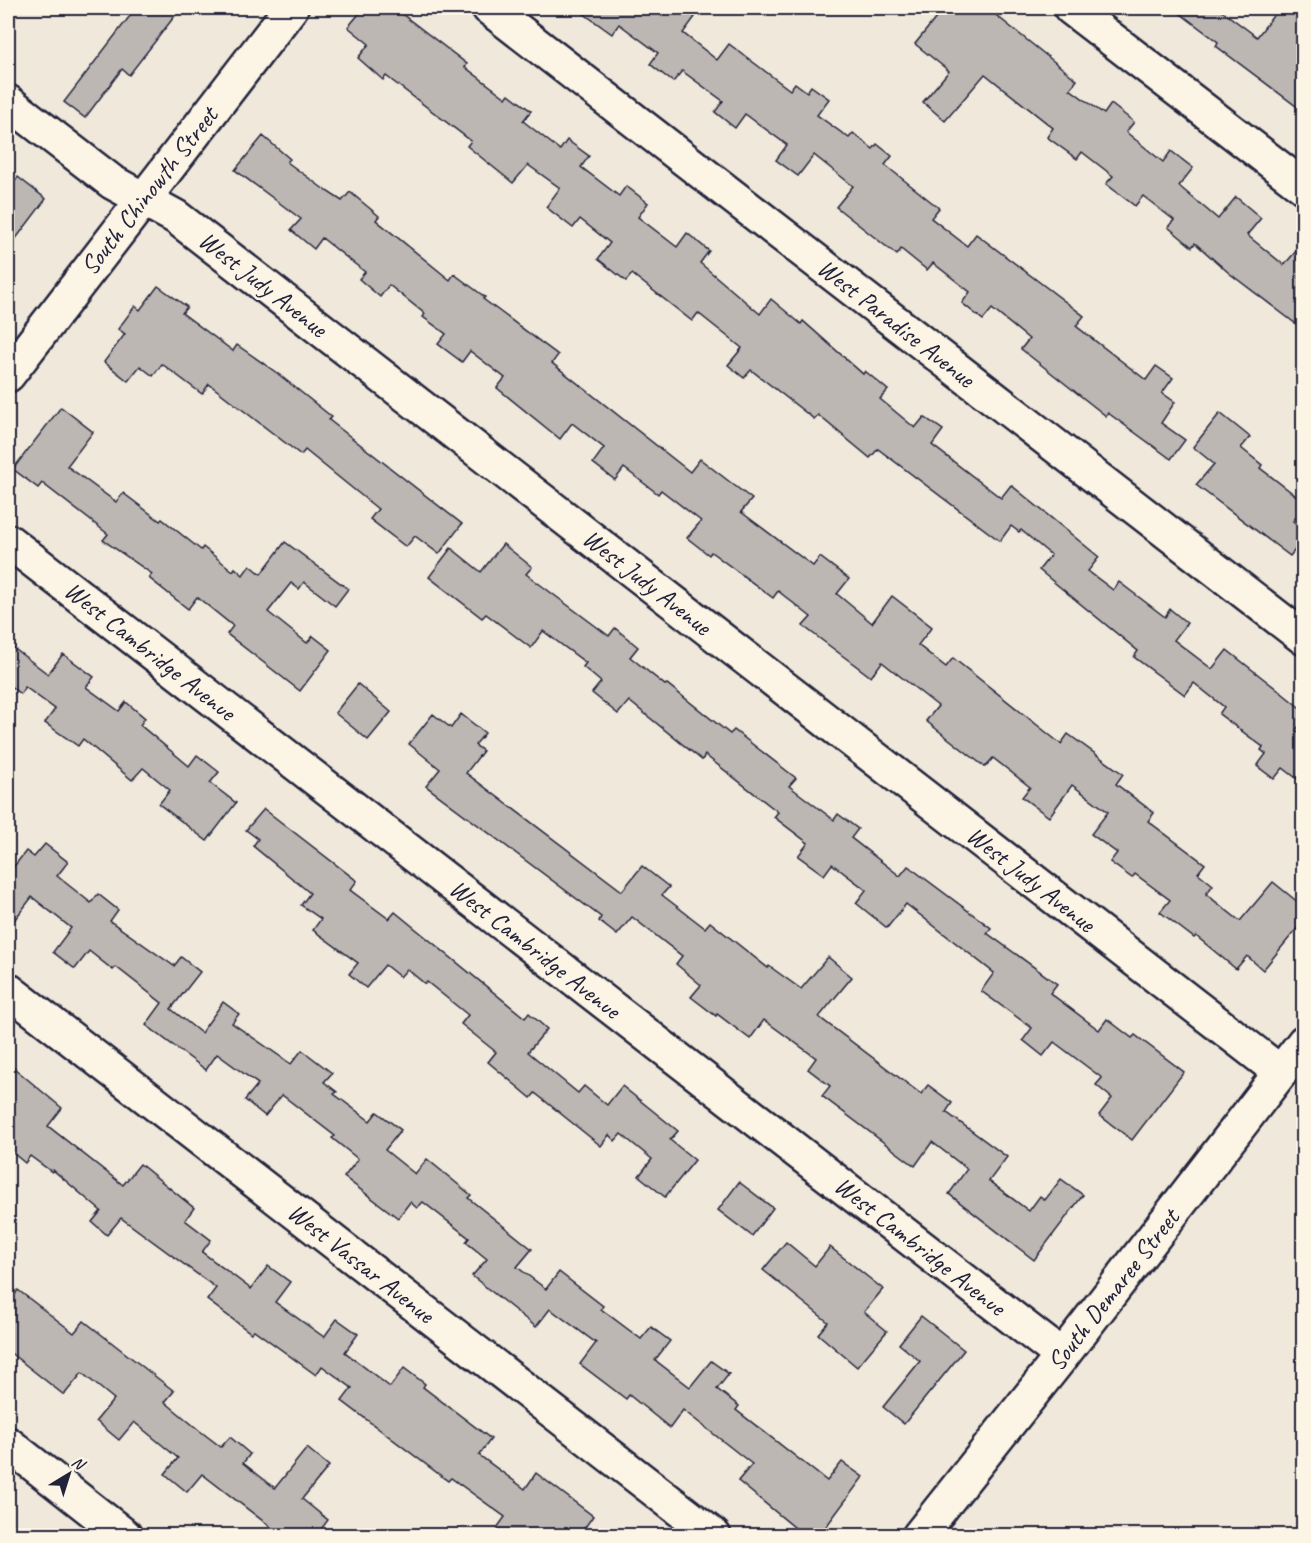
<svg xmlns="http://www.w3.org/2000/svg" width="1311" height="1543" font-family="Caveat,sans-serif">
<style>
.building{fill:#bcb7b3;stroke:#22223b;stroke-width:1.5}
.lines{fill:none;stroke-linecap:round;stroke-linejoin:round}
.minor-casing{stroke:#22223b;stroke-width:38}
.major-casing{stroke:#22223b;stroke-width:38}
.minor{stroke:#fcf5e5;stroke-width:33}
.major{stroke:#fcf5e5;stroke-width:33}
.labels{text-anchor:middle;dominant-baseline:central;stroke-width:5;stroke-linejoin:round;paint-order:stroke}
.street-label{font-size:26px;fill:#22223b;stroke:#fcf5e5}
</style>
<rect width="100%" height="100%" fill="#efe8db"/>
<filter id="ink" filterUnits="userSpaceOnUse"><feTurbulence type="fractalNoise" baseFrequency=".0167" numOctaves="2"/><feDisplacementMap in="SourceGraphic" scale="12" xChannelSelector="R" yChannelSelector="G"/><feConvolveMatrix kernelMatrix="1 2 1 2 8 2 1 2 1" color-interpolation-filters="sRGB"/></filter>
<g filter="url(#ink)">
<!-- building -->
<g class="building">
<path d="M 136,8 L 181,8 L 129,75 L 122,69 L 85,118 L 64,102 Z"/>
<path d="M 364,8 L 394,8 L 467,64 L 465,67 L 506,98 L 509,94 L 531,111 L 523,121 L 560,150 L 567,140 L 589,156 L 581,167 L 619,196 L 626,186 L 648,203 L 638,217 L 677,247 L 687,233 L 709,251 L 700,263 L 760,314 L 771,299 L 801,324 L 803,321 L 863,374 L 865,371 L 888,390 L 880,399 L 915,428 L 924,417 L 943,430 L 932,445 L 1001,498 L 1011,485 L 1099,557 L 1088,571 L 1113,590 L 1119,582 L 1165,617 L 1170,609 L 1187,623 L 1174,640 L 1212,669 L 1227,650 L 1283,694 L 1304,711 L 1304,720 L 1296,730 L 1304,736 L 1304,784 L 1283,768 L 1274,779 L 1257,766 L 1266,754 L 1261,750 L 1263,747 L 1219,714 L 1224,707 L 1194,683 L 1185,695 L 1134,657 L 1138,651 L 1039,570 L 1051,555 L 1021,530 L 1019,532 L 1011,526 L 1000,541 L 878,449 L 870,458 L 818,415 L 814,419 L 751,370 L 744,378 L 728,365 L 742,348 L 698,313 L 692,321 L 632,274 L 626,281 L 598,259 L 610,243 L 580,219 L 573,228 L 546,207 L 560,188 L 528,165 L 513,183 L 467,146 L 471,141 L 386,76 L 383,80 L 358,58 L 369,44 L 348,27 Z"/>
<path d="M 576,8 L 682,8 L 695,17 L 683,33 L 717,60 L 729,44 L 790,90 L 795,83 L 807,92 L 811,86 L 829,99 L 817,115 L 849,138 L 853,133 L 873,149 L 877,144 L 892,156 L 885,165 L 939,208 L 931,218 L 967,246 L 976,234 L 1038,281 L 1084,316 L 1076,326 L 1146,380 L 1156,366 L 1173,378 L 1162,393 L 1175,402 L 1161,423 L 1185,440 L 1171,459 L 1108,413 L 1106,416 L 1021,349 L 1029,339 L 992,309 L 983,320 L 962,303 L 970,292 L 933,263 L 927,270 L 901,249 L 897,255 L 836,207 L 853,186 L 814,155 L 798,176 L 776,160 L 787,145 L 745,114 L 735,128 L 715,112 L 723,101 L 682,71 L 673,82 L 650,64 L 658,53 L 619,24 L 612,34 Z"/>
<path d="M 944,8 L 987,8 L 1077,80 L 1070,89 L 1104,114 L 1111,104 L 1134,122 L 1126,132 L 1163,162 L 1171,151 L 1193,168 L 1179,186 L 1218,219 L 1236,197 L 1261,218 L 1247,235 L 1284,265 L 1304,242 L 1304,330 L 1229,273 L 1195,243 L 1192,247 L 1168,227 L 1174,220 L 1143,196 L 1135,206 L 1106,184 L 1113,176 L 1082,152 L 1077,159 L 1047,137 L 1053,128 L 985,74 L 945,121 L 923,102 L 949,71 L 915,44 Z"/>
<path d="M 1173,8 L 1218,8 L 1257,37 L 1279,8 L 1304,8 L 1304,112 L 1216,46 L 1218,42 Z"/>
<path d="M 263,136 L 290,159 L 287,162 L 325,190 L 342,201 L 350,192 L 379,216 L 376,220 L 450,280 L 454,274 L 485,297 L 483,299 L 558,355 L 552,363 L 690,472 L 700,459 L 752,499 L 741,512 L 813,566 L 820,557 L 849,579 L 837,594 L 872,623 L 892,596 L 932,627 L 918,645 L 946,667 L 953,658 L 1061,744 L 1068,734 L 1123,774 L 1116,784 L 1154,813 L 1148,821 L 1205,864 L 1198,873 L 1213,885 L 1206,894 L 1240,921 L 1273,882 L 1304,907 L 1304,920 L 1263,970 L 1247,956 L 1236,969 L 1196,936 L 1194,938 L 1160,912 L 1170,900 L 1135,874 L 1132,878 L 1110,862 L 1117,853 L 1091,834 L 1108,812 L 1072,785 L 1049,817 L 1022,797 L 1030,787 L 993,758 L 985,767 L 926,721 L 938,706 L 882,662 L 871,677 L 803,626 L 811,617 L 778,591 L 773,598 L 711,552 L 709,555 L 687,538 L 701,521 L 661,490 L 658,494 L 624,468 L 615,480 L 593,463 L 604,448 L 572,423 L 560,439 L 497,388 L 505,378 L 470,351 L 462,362 L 438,344 L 446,334 L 423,317 L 425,314 L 389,285 L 380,297 L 359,279 L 365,272 L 322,238 L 314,249 L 291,230 L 301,219 L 235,170 Z"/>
<path d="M 18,177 L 46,199 L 8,249 L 8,191 Z"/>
<path d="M 158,286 L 187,307 L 182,313 L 233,351 L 237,345 L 277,373 L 332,417 L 329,420 L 462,524 L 439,554 L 415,536 L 406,547 L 370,519 L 378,509 L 305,450 L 301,455 L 209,384 L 202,394 L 162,364 L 153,376 L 140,366 L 128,381 L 104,362 L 125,334 L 118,329 L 135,306 L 140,310 Z"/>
<path d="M 61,407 L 93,432 L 67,466 L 116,502 L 123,493 L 160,521 L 162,519 L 201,550 L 203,547 L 233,571 L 235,568 L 243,575 L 250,565 L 261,574 L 285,542 L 348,589 L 335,606 L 304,582 L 299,589 L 291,583 L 268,612 L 307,643 L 313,636 L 331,650 L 300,691 L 227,634 L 233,626 L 197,597 L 188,609 L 149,578 L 152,574 L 103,540 L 108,534 L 42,483 L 38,488 L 13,469 Z"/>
<path d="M 1220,413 L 1250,437 L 1241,448 L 1262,465 L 1260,468 L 1304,502 L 1304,507 L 1293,521 L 1304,529 L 1304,539 L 1290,556 L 1196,485 L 1214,464 L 1193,447 Z"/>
<path d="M 503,544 L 532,567 L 526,574 L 609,636 L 615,628 L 638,647 L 630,657 L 665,685 L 667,684 L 730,734 L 734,730 L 796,778 L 789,786 L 834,820 L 838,814 L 858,829 L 851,838 L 900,876 L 908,866 L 991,928 L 987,933 L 1057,984 L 1050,993 L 1099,1030 L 1107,1019 L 1132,1038 L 1135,1035 L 1184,1072 L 1132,1140 L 1099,1115 L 1112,1098 L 1096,1085 L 1102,1078 L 1054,1042 L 1043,1056 L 1023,1040 L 1032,1028 L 981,991 L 994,973 L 906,904 L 887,928 L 856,903 L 866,890 L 832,864 L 824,875 L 798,856 L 808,843 L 774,817 L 778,812 L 705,755 L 702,760 L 629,701 L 618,714 L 592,693 L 601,682 L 583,667 L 586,663 L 543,631 L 531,648 L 486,614 L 482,618 L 429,577 L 451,548 L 481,572 Z"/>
<path d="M 8,644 L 48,674 L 63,654 L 94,677 L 86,687 L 119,711 L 126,702 L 145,718 L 140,725 L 189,766 L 197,755 L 219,772 L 210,783 L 236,803 L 207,841 L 159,804 L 170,790 L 143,768 L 132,780 L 83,739 L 78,746 L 45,723 L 55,709 L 25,687 L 20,694 L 8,684 Z"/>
<path d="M 358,684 L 391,712 L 368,740 L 335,713 Z"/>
<path d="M 433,714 L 451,728 L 461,714 L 485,733 L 475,745 L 483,751 L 466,773 L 622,891 L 642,866 L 669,887 L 662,895 L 705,928 L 710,922 L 768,968 L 769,966 L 801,989 L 828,957 L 852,977 L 819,1017 L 921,1094 L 928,1085 L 952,1103 L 946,1112 L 1007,1157 L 989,1181 L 1029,1211 L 1040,1196 L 1045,1200 L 1061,1179 L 1083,1195 L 1034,1260 L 949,1194 L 967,1169 L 932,1142 L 915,1166 L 822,1096 L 830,1086 L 808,1069 L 816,1058 L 764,1020 L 750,1039 L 717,1014 L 716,1016 L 691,997 L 701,985 L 676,964 L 682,956 L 632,917 L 617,935 L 599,921 L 601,917 L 426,786 L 440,769 L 409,744 Z"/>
<path d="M 264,809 L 357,881 L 350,890 L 389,919 L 395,912 L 525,1018 L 529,1013 L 547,1029 L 528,1052 L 578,1093 L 584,1086 L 607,1105 L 622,1086 L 678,1131 L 670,1140 L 695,1160 L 665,1197 L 639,1176 L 652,1159 L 621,1134 L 615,1141 L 609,1135 L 601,1146 L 535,1093 L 531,1098 L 488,1062 L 496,1052 L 461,1024 L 468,1015 L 427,982 L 425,984 L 407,969 L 400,977 L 385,965 L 366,988 L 349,974 L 358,963 L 313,930 L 321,919 L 301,905 L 310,893 L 253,846 L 258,839 L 246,830 Z"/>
<path d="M 45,844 L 68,862 L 57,876 L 91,903 L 98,894 L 118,910 L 110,921 L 174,966 L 181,957 L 200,972 L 171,1009 L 201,1033 L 223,1002 L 239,1014 L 232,1023 L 291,1064 L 302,1050 L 332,1073 L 324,1082 L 337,1092 L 334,1094 L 370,1121 L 377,1112 L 401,1130 L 385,1150 L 415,1174 L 427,1159 L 471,1195 L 468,1198 L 532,1249 L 517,1267 L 546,1289 L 559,1272 L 603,1306 L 601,1309 L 641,1339 L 651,1327 L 670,1341 L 655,1360 L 690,1387 L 711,1361 L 729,1374 L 717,1389 L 739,1406 L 736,1410 L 827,1481 L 842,1462 L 863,1477 L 819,1536 L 805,1536 L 738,1481 L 752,1464 L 683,1410 L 670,1428 L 629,1395 L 626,1399 L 580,1364 L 596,1343 L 550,1309 L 536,1327 L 472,1276 L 487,1259 L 466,1242 L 469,1238 L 423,1202 L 417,1208 L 410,1202 L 398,1218 L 344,1177 L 358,1159 L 332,1138 L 335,1136 L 282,1095 L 265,1116 L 245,1100 L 258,1084 L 217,1054 L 206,1070 L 146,1025 L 162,1003 L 116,967 L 113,970 L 89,951 L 75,969 L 53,952 L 71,928 L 32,897 L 8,928 L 8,874 L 26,851 L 34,857 Z"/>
<path d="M 8,1063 L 62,1108 L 48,1126 L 123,1185 L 140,1164 L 194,1208 L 185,1220 L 211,1240 L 202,1252 L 251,1289 L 268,1266 L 290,1282 L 275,1302 L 324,1337 L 337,1319 L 358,1334 L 345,1352 L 390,1387 L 404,1368 L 425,1384 L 423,1387 L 491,1439 L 479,1455 L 525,1489 L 536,1473 L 593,1516 L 579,1536 L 508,1536 L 497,1528 L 505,1517 L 451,1478 L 448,1481 L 342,1401 L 352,1388 L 322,1366 L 316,1375 L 254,1330 L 251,1333 L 207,1300 L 216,1288 L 121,1218 L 107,1235 L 92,1222 L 101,1211 L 53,1170 L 52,1172 L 30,1156 L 25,1163 L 8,1149 Z"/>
<path d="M 739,1182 L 773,1208 L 752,1236 L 718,1210 Z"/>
<path d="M 786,1242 L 815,1266 L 830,1247 L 883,1289 L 864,1312 L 887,1331 L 857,1367 L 818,1334 L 828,1322 L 763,1270 Z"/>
<path d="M 18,1290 L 74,1333 L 84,1321 L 174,1391 L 165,1402 L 200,1431 L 221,1447 L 230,1437 L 250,1454 L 243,1463 L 275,1488 L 307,1448 L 329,1466 L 302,1499 L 328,1520 L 316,1536 L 266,1536 L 272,1528 L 202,1474 L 187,1492 L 165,1474 L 178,1458 L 134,1422 L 119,1440 L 96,1421 L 114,1399 L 82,1373 L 64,1395 L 8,1351 L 8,1304 Z"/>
<path d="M 921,1316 L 964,1350 L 904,1424 L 883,1407 L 920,1361 L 899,1344 Z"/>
</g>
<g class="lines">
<defs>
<g id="minor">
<path d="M 489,8 L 1304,638"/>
<path d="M 1071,8 L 1304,187"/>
<path d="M 8,102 L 112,182 L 176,217 L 1280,1072"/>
<path d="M 8,375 L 291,8"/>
<path d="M 8,541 L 1062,1356"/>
<path d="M 8,990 L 714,1536"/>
</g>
<g id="major">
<path d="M 8,1444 L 125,1536"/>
<path d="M 919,1536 L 1062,1356 L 1304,1042"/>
</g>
</defs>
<!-- minor casing -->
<use href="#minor" class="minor-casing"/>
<!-- major casing -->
<use href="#major" class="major-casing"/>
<!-- minor -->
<use href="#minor" class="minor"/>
<!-- major -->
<use href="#major" class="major"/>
</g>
</g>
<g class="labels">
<!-- street labels -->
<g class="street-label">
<text transform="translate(149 191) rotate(-52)">South Chinowth Street</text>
<text transform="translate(263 284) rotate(38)">West Judy Avenue</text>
<text transform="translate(896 323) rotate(38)">West Paradise Avenue</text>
<text transform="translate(647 582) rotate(38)">West Judy Avenue</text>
<text transform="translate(150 651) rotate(38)">West Cambridge Avenue</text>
<text transform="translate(1031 879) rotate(38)">West Judy Avenue</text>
<text transform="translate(535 949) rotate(38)">West Cambridge Avenue</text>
<text transform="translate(920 1246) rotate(38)">West Cambridge Avenue</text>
<text transform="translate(361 1263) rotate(38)">West Vassar Avenue</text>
<text transform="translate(1113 1290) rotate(-52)">South Demaree Street</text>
</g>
</g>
<!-- margin -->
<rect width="1311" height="1543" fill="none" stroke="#fcf5e5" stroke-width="30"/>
<rect x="15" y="15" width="1281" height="1513" fill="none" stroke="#22223b" stroke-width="2" filter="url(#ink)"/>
<!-- north arrow -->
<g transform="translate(69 1474) rotate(38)" stroke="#fcf5e5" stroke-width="4.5" paint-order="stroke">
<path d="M0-4.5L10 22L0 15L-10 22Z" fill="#22223b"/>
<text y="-9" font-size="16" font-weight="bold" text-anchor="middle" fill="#22223b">N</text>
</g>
</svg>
